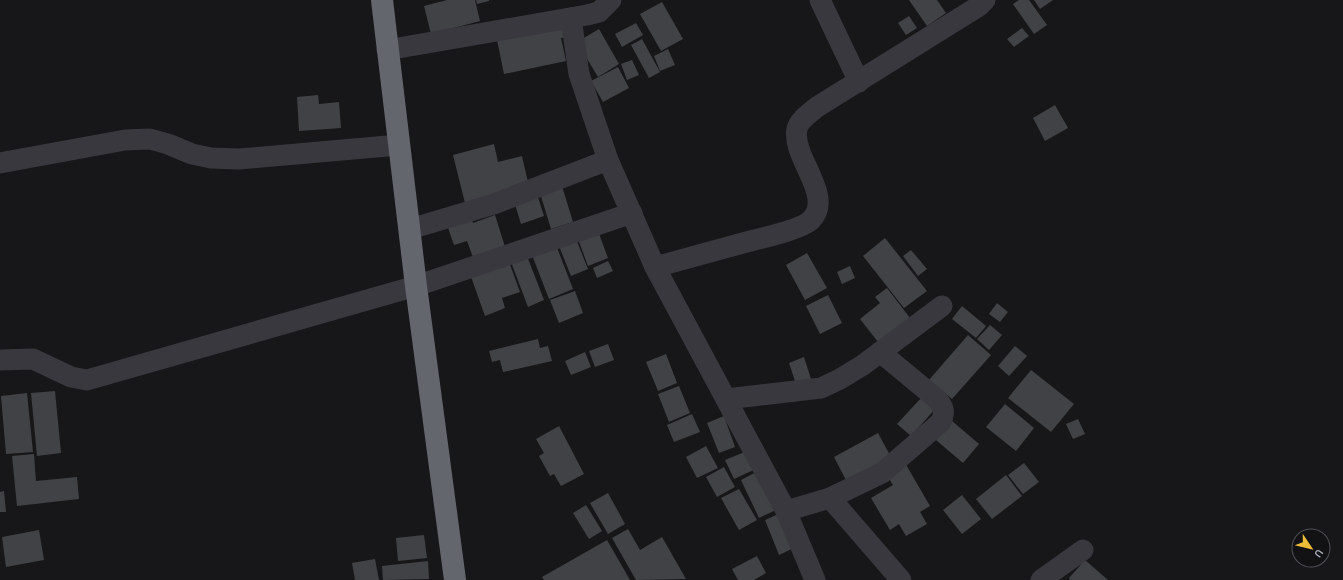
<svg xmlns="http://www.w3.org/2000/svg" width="1343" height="580" font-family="Karla,sans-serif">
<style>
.building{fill:#414246}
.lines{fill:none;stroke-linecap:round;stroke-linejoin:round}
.minor{stroke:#38383e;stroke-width:21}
.highway{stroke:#64666e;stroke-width:22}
</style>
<rect width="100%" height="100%" fill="#171719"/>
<!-- building -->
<g class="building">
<path d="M 447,0 L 475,0 L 480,21 L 431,34 L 424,6 Z"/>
<path d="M 476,0 L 489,0 L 489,1 L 477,4 Z"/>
<path d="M 909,0 L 937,0 L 946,13 L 927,26 Z"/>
<path d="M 1019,0 L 1029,0 L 1047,25 L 1034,34 L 1013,4 Z"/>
<path d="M 1034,0 L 1053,0 L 1040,9 Z"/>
<path d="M 662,2 L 683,39 L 661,51 L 640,14 Z"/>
<path d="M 909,16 L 917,28 L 906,35 L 898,23 Z"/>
<path d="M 636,23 L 643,35 L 622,47 L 615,34 Z"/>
<path d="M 567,25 L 569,37 L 561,38 L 566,61 L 504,74 L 497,40 Z"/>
<path d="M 1022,28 L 1029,36 L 1014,47 L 1007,39 Z"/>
<path d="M 599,29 L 619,64 L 598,77 L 577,42 Z"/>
<path d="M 642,39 L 660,72 L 649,78 L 631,45 Z"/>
<path d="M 668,49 L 675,65 L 660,71 L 654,56 Z"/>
<path d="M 632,60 L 639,75 L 627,80 L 621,64 Z"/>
<path d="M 618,67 L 629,88 L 603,102 L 591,81 Z"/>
<path d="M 318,95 L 319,104 L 339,102 L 341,128 L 299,131 L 297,97 Z"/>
<path d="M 1055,105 L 1068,128 L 1045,141 L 1033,118 Z"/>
<path d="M 494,144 L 498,162 L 522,156 L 529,187 L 465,203 L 453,155 Z"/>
<path d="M 562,186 L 573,222 L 551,229 L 540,193 Z"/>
<path d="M 537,194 L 544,216 L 521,224 L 514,201 Z"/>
<path d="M 495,215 L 506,250 L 474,260 L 467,241 L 454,245 L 447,225 L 471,217 L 473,223 Z"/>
<path d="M 598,231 L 608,258 L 588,266 L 578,239 Z"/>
<path d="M 885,238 L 927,291 L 904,308 L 863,256 Z"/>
<path d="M 576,239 L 588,269 L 571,276 L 559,246 Z"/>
<path d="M 556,245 L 573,289 L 549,299 L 532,255 Z"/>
<path d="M 911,250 L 927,269 L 918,276 L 903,256 Z"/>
<path d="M 807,253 L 827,288 L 805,300 L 786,265 Z"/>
<path d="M 527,256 L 544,300 L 528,307 L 511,262 Z"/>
<path d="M 508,259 L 520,292 L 502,298 L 505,308 L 485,316 L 470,274 Z"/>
<path d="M 608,261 L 613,271 L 597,278 L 593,268 Z"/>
<path d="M 850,266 L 855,278 L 842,284 L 837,272 Z"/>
<path d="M 887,288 L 910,318 L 878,342 L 860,319 L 880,303 L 875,297 Z"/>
<path d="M 575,291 L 583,313 L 559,323 L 550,300 Z"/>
<path d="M 828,295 L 842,323 L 820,334 L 806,306 Z"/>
<path d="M 997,303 L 1008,312 L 1000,322 L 989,314 Z"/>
<path d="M 962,306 L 986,326 L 976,338 L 952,319 Z"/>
<path d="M 990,325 L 1002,335 L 989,350 L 977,339 Z"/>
<path d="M 968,335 L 991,355 L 952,399 L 929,380 Z"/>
<path d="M 538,339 L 540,348 L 548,346 L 552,361 L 503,372 L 500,360 L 492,362 L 489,351 Z"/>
<path d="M 608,344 L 614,360 L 595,367 L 589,351 Z"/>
<path d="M 1015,346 L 1027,356 L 1009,376 L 998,366 Z"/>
<path d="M 585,352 L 591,367 L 571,375 L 565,361 Z"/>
<path d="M 666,354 L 677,383 L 658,391 L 646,362 Z"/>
<path d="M 804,357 L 811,379 L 796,384 L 789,363 Z"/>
<path d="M 1031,370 L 1074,404 L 1051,432 L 1008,398 Z"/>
<path d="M 679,386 L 690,413 L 669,422 L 658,394 Z"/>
<path d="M 55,391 L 61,453 L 37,456 L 31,393 Z"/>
<path d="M 27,393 L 33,452 L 6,454 L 1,396 Z"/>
<path d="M 922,397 L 935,409 L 911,436 L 897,424 Z"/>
<path d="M 1005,404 L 1034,428 L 1016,451 L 986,427 Z"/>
<path d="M 692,414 L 700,432 L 674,442 L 667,425 Z"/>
<path d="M 724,416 L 735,447 L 719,453 L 707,423 Z"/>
<path d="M 1078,419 L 1085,434 L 1073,439 L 1066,424 Z"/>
<path d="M 952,421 L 979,444 L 963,463 L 936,440 Z"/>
<path d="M 559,426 L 584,474 L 561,486 L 554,474 L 550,476 L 539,456 L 544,453 L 536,439 Z"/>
<path d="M 878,433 L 891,457 L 847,482 L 834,457 Z"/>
<path d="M 706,446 L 718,468 L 697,478 L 686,457 Z"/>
<path d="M 752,449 L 760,467 L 734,479 L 725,460 Z"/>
<path d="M 34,454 L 36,481 L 77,477 L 79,499 L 17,506 L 12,456 Z"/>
<path d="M 905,463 L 930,506 L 920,512 L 927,524 L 906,536 L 899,524 L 890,530 L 871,498 L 893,485 L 886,474 Z"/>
<path d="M 1024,463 L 1039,482 L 1023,494 L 1008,475 Z"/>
<path d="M 724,467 L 735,487 L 717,497 L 706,477 Z"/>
<path d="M 762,469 L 780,508 L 759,518 L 741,480 Z"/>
<path d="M 1006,475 L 1022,496 L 992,519 L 976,499 Z"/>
<path d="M 739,489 L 757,520 L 739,530 L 721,498 Z"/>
<path d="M 4,491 L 6,512 L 0,512 L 0,492 Z"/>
<path d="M 608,493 L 625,524 L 608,534 L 590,503 Z"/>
<path d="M 962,495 L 981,519 L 962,534 L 943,510 Z"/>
<path d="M 586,505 L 602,531 L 589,539 L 573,513 Z"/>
<path d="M 783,512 L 798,546 L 779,555 L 765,520 Z"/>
<path d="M 628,529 L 640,550 L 662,537 L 686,579 L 636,580 L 612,538 Z"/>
<path d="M 39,530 L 44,560 L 6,567 L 2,537 Z"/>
<path d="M 424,535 L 427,558 L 398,561 L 396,538 Z"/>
<path d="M 607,540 L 630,580 L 544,580 L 542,577 Z"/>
<path d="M 757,556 L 766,573 L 754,580 L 738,580 L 732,569 Z"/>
<path d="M 375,559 L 379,580 L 355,580 L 352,563 Z"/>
<path d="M 1085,560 L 1108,580 L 1070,580 L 1069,578 Z"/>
<path d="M 428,561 L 429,579 L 383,580 L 382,566 Z"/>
</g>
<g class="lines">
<!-- minor -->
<g class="minor">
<path d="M 820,0 L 859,82"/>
<path d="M 571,18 L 579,74 L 608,160 L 655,267 L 786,511 L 815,580"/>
<path d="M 387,50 L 587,15 L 599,12 L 611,0"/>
<path d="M 0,163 L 125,140 L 150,139 L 168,144 L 192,154 L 211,158 L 239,159 L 399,145"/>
<path d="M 410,229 L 494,204 L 608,160"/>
<path d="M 655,267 C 688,258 721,249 754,240 C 767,237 802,229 811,220 C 835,196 791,157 797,129 C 799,120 810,113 817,107 L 979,6 L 985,0"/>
<path d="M 0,360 L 33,359 L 71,377 L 87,380 L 416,286 L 632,213"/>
<path d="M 726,399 L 821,388 L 840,379 L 863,365 L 942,306"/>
<path d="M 830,498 L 901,580"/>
<path d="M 786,511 L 830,498 L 882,473 L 941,422 C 945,412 944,408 938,400 L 880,352"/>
<path d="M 1041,580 L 1083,550"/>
</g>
<!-- highway -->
<path class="highway" d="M 382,0 L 416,286 L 455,580"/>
</g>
<!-- north arrow -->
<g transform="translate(1311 548) rotate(125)"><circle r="19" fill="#121214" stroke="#4e5056"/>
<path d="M0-3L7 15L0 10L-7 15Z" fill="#efbc38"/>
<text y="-6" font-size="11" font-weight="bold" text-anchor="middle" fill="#a9adb8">U</text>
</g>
</svg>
